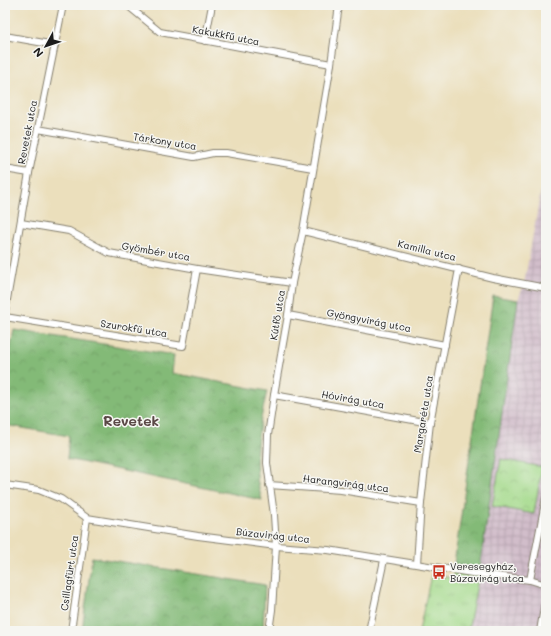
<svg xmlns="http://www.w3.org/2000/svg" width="551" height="636" font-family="Mali,sans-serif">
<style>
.industrial{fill:url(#industrial-grid)}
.grass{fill:url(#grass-tufts);stroke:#607b54}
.forest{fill:url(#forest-crowns);stroke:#506b4a}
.park{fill:url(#park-crowns);stroke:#607b54}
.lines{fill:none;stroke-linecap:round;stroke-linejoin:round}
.street-casing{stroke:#847e6c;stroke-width:8}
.street{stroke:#fff;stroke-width:6}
.labels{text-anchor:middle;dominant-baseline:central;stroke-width:3;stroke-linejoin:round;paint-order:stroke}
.street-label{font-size:10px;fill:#1c1c1c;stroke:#f6f6f2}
.poi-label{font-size:10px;fill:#1c1c1c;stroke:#f6f6f2;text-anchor:start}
.district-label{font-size:14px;font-weight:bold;fill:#5a4846;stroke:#f6f6f2}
</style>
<defs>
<pattern id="industrial-grid" width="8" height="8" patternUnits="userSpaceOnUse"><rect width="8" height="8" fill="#d1bdca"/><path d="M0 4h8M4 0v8" fill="none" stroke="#b3a2ad"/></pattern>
<pattern id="grass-tufts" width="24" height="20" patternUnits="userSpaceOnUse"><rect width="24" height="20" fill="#a4da8b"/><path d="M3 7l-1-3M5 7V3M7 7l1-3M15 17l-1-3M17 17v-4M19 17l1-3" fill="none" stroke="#8dba77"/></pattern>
<pattern id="forest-crowns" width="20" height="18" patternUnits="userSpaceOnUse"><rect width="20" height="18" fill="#83ba77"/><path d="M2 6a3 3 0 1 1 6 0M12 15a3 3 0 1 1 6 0" fill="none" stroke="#719f66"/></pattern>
<pattern id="park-crowns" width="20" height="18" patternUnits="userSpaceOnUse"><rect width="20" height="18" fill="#a4da8b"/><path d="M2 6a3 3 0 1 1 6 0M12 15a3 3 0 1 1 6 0" fill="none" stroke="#8dba77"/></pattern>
</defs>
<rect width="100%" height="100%" fill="#f6f6f2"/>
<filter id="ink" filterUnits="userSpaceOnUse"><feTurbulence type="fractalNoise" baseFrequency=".025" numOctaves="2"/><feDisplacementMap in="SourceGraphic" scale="8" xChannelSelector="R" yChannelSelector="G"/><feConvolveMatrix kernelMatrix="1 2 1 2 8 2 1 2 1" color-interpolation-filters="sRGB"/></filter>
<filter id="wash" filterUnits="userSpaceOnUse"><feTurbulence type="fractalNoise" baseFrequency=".012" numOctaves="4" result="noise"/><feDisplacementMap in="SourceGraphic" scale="16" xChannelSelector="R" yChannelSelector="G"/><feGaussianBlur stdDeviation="0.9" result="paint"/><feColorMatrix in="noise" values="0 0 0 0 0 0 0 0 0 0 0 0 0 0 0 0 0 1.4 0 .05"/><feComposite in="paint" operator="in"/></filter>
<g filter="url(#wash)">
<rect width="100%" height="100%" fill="#ebdfbc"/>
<!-- industrial -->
<path class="industrial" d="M 546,163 L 546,631 L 468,631 L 480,569 L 518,300 L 524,284 Z"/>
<!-- grass -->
<path class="grass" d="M 454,564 L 480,569 L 468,631 L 419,631 L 431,575 L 453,578 Z"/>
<!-- forest -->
<g class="forest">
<path d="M 493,296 L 518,300 L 480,569 L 454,564 Z"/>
<path d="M 14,330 L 174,355 L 172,373 L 267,391 C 261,418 254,447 257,475 C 257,483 260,492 262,500 L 67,459 L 69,436 L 5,425 L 5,376 Z"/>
<path d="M 92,557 L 265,585 L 263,631 L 82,631 Z"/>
</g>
<!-- park -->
<path class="park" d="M 501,459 L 542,467 L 534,514 L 492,506 Z"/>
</g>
<g filter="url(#ink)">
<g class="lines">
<defs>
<g id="street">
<path d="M 127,5 L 160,32 L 331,64"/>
<path d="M 5,36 L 55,45"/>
<path d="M 205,41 L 212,5"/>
<path d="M 38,129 L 194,157 L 213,153 L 226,153 L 313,168"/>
<path d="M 5,169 L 29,173"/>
<path d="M 21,223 L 69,231 L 109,253 L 197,269 L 292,283"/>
<path d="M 303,231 L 493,278 L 546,288"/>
<path d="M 5,311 L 29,173 L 63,5"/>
<path d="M 288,315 L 445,345"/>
<path d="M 5,317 L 183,346 L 197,269"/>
<path d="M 274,395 L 430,423"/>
<path d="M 5,485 L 39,490 L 61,499 L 87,518 L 198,536 L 276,546 L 328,550 L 472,573 L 530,580 L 546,585"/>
<path d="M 269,485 L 341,490 L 421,503"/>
<path d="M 417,564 L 421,503 L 430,423 L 459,269"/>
<path d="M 530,580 L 546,498"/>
<path d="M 71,631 L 87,518"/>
<path d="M 269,631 L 272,610 L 276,546 L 274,515 L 267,463 L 268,435 L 274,395 L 288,315 L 292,283 L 303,231 L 331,64 L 339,5"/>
<path d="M 369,631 L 384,560"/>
<path d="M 540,631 L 546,597"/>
</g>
</defs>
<!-- street casing -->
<use href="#street" class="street-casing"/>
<!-- street -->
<use href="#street" class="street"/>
</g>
</g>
<!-- icons -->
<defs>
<symbol id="bus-bare" viewBox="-9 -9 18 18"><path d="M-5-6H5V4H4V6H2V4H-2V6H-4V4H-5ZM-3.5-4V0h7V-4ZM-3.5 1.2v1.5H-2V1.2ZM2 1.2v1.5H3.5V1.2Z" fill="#c8321e" stroke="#f6f6f2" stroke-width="2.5" paint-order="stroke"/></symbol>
</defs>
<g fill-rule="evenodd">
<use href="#bus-bare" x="429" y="562" width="20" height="20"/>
</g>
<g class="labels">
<!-- street labels -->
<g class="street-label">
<text transform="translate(226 35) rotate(11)">Kakukkfű utca</text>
<text transform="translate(27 132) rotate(-79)">Revetek utca</text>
<text transform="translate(165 141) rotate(9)">Tárkony utca</text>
<text transform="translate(427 250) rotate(14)">Kamilla utca</text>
<text transform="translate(156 251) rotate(10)">Gyömbér utca</text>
<text transform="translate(277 315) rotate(-81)">Kútfő utca</text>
<text transform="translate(369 320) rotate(11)">Gyöngyvirág utca</text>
<text transform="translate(134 328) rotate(9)">Szurokfű utca</text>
<text transform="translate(353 399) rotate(10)">Hóvirág utca</text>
<text transform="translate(423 414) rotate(-81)">Margaréta utca</text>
<text transform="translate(346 483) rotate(7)">Harangvirág utca</text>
<text transform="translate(273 535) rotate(6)">Búzavirág utca</text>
<text transform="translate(69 573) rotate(-82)">Csillagfürt utca</text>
</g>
<!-- poi labels -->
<g class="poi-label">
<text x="450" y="566">Veresegyház,<tspan x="450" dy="12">Búzavirág utca</tspan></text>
</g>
<!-- district labels -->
<g class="district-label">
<text x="131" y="420">Revetek</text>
</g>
</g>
<!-- margin -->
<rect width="551" height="636" fill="none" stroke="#f6f6f2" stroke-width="20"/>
<!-- north arrow -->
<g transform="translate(46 46) rotate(230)" stroke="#f6f6f2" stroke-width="3" paint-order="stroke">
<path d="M0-3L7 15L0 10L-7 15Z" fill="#1c1c1c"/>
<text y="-6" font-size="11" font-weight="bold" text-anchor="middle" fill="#1c1c1c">N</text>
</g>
</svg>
